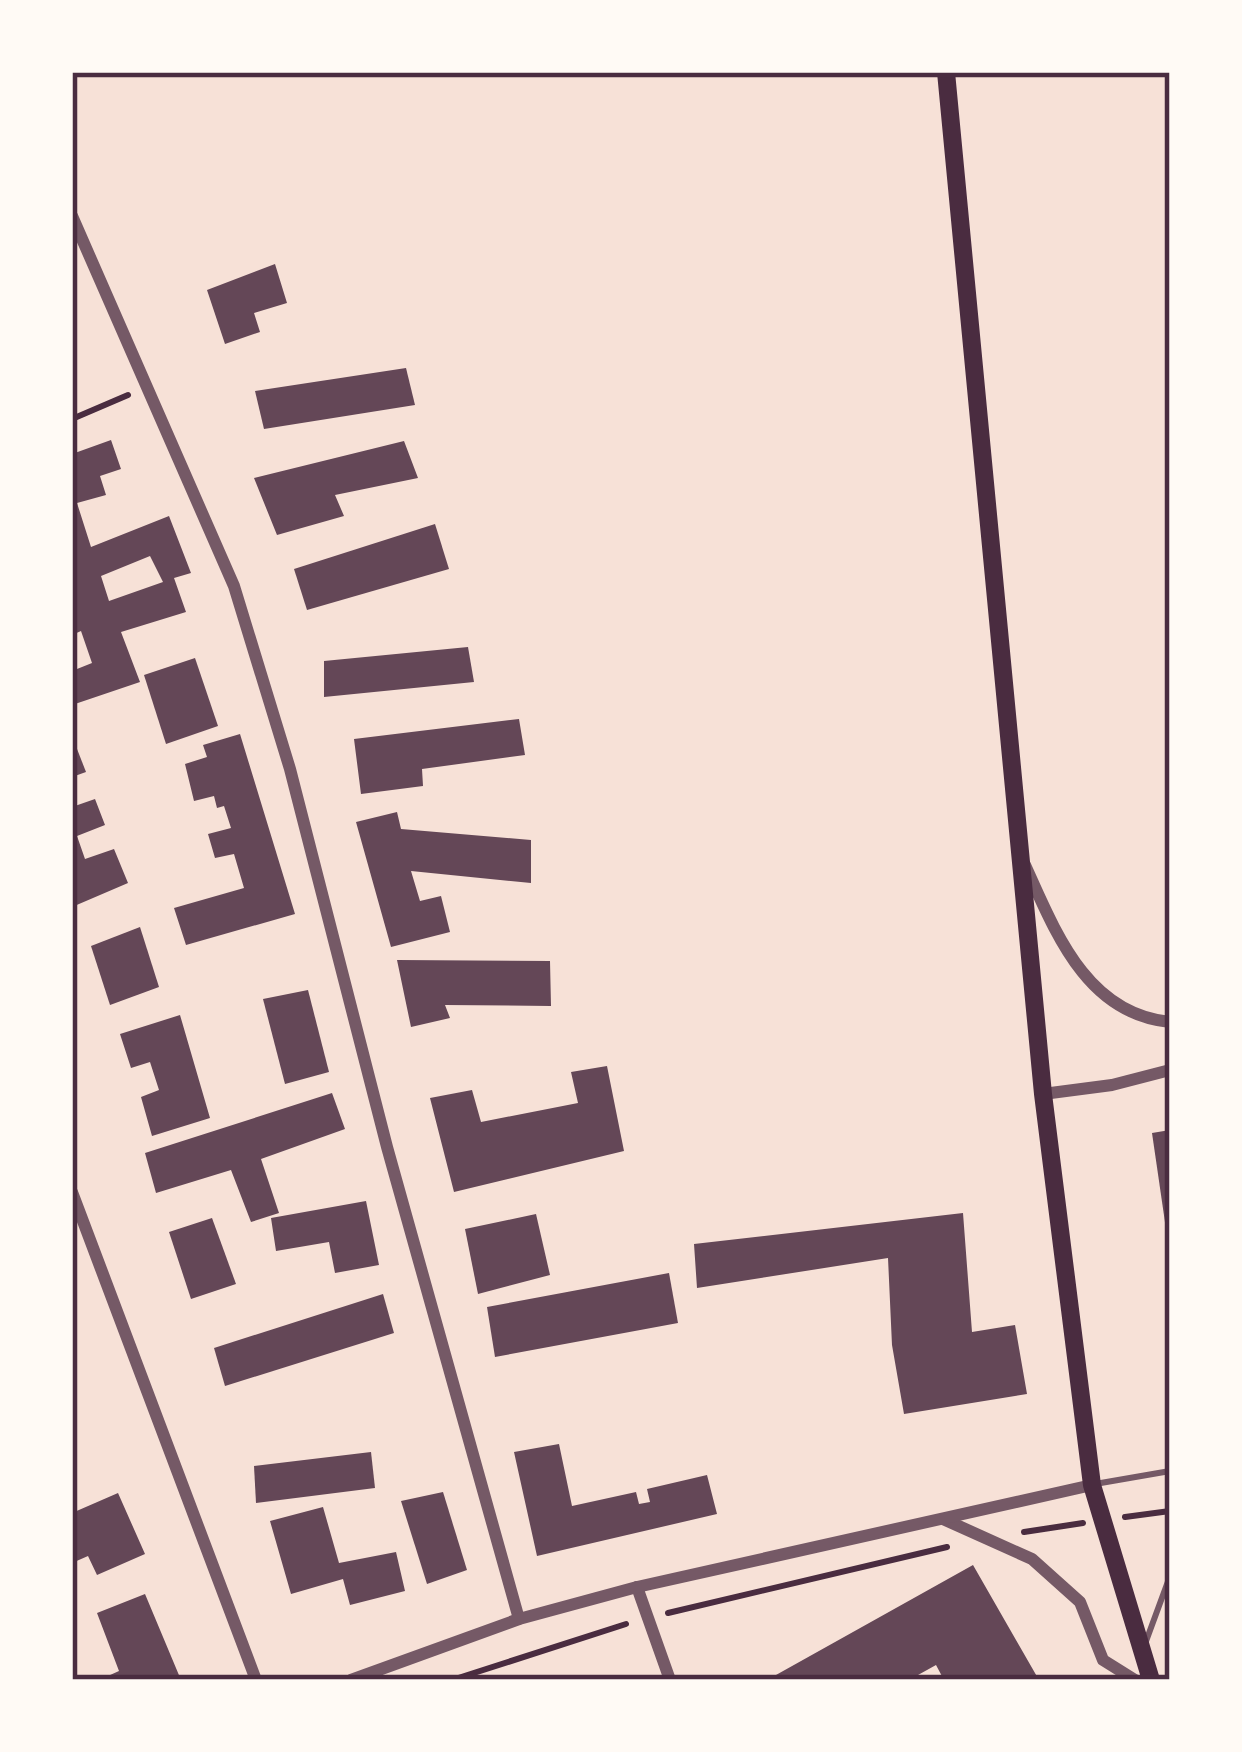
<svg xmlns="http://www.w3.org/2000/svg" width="1242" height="1752" font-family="Montserrat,sans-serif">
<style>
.building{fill:#644757;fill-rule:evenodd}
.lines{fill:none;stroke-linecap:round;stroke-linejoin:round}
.path{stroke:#4a2c40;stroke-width:6}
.service{stroke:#755966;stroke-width:6}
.minor{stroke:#755966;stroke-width:12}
.secondary{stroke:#4a2c40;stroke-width:18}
.neatline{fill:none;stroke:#4a2c40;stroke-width:4.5}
</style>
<rect width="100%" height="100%" fill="#f7e1d7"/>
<!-- building -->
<g class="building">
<path d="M 275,264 L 287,303 L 254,313 L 260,332 L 225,344 L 207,290 Z"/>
<path d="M 406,368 L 415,405 L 264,429 L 255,391 Z"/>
<path d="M 111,440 L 121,469 L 100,476 L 106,495 L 77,503 L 91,547 L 169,516 L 191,573 L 174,578 L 186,612 L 121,632 L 140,682 L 72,705 L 72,671 L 92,663 L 81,631 L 72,635 L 72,454 ZM 150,556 L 163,582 L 109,601 L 101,576 Z"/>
<path d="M 404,441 L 418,478 L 335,495 L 344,516 L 277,535 L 254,478 Z"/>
<path d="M 435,524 L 449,569 L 307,610 L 294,569 Z"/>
<path d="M 468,647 L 474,682 L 324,697 L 324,661 Z"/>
<path d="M 195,658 L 218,726 L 166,744 L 144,675 Z"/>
<path d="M 519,719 L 525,755 L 422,769 L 423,786 L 361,794 L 354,739 Z"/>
<path d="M 240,734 L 295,914 L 186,945 L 174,908 L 244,888 L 234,854 L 215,858 L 208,834 L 231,828 L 224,806 L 217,808 L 214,796 L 194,801 L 185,764 L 207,757 L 203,745 Z"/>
<path d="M 72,736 L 86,772 L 72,777 Z"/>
<path d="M 95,799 L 105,825 L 77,836 L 85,859 L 114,849 L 128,883 L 72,907 L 72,807 Z"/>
<path d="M 397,812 L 401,829 L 531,840 L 531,883 L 411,871 L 420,901 L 441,896 L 450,932 L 391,947 L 356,822 Z"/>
<path d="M 140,927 L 159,987 L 110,1005 L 91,946 Z"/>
<path d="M 397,960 L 550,961 L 551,1006 L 445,1005 L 450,1018 L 411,1027 Z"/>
<path d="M 308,990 L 329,1072 L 285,1084 L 263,999 Z"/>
<path d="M 180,1015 L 210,1118 L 152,1136 L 141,1097 L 159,1090 L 150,1062 L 131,1068 L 120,1034 Z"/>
<path d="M 607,1066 L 624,1151 L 454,1192 L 430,1098 L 472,1090 L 481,1122 L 578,1103 L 571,1072 Z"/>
<path d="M 332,1093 L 345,1129 L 261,1159 L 279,1213 L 251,1222 L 231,1170 L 156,1193 L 145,1153 Z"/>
<path d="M 1170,1130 L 1170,1236 L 1167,1236 L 1152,1133 Z"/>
<path d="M 366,1201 L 379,1265 L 335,1273 L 329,1242 L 276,1251 L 271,1218 Z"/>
<path d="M 963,1213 L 972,1332 L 1015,1325 L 1027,1394 L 904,1414 L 892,1345 L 888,1258 L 697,1288 L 694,1244 Z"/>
<path d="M 536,1214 L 550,1275 L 478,1294 L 465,1229 Z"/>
<path d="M 212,1218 L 236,1284 L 191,1299 L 169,1232 Z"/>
<path d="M 669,1273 L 678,1323 L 495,1357 L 487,1307 Z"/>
<path d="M 383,1294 L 394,1333 L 225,1386 L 214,1348 Z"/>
<path d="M 559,1444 L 572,1506 L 636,1492 L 639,1504 L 650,1502 L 647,1489 L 707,1475 L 717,1514 L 537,1556 L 514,1452 Z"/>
<path d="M 371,1452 L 375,1488 L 256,1503 L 254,1466 Z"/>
<path d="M 443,1492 L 467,1570 L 427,1584 L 401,1501 Z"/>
<path d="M 118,1493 L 145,1554 L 97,1575 L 88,1556 L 72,1563 L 72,1513 Z"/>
<path d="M 323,1507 L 339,1563 L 396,1552 L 405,1591 L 350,1605 L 343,1579 L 291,1594 L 270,1521 Z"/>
<path d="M 973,1565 L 1039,1680 L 944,1680 L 936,1665 L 909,1680 L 767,1680 Z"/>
<path d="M 145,1594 L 181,1680 L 99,1680 L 119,1671 L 97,1613 Z"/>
</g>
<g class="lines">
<!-- path -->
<g class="path">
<path d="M 72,419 L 128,395"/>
<path d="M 1125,1517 L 1170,1511"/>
<path d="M 1024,1532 L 1083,1523"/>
<path d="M 668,1613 L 947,1547"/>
<path d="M 452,1680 L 626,1624"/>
</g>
<!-- service -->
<g class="service">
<path d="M 1095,1484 L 1170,1471"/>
<path d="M 1145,1644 L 1170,1576"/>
</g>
<!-- minor -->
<g class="minor">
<path d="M 72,216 L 234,586 L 290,769 L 387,1147 L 519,1619"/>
<path d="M 1025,865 C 1055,931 1086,1014 1170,1022"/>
<path d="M 1043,1094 L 1112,1085 L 1170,1070"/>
<path d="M 72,1192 L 256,1680"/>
<path d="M 943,1519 L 1032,1559 L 1080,1602 L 1103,1660 L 1135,1680"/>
<path d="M 637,1587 L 670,1680"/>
<path d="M 351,1680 L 519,1619 L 637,1587 L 1092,1485"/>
</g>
<!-- secondary -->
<path class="secondary" d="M 946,72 L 1043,1094 L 1092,1485 L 1151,1680"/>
</g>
<!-- border -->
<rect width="1242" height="1752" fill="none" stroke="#fffaf5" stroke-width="150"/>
<rect x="75" y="75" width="1092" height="1602" class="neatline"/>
</svg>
